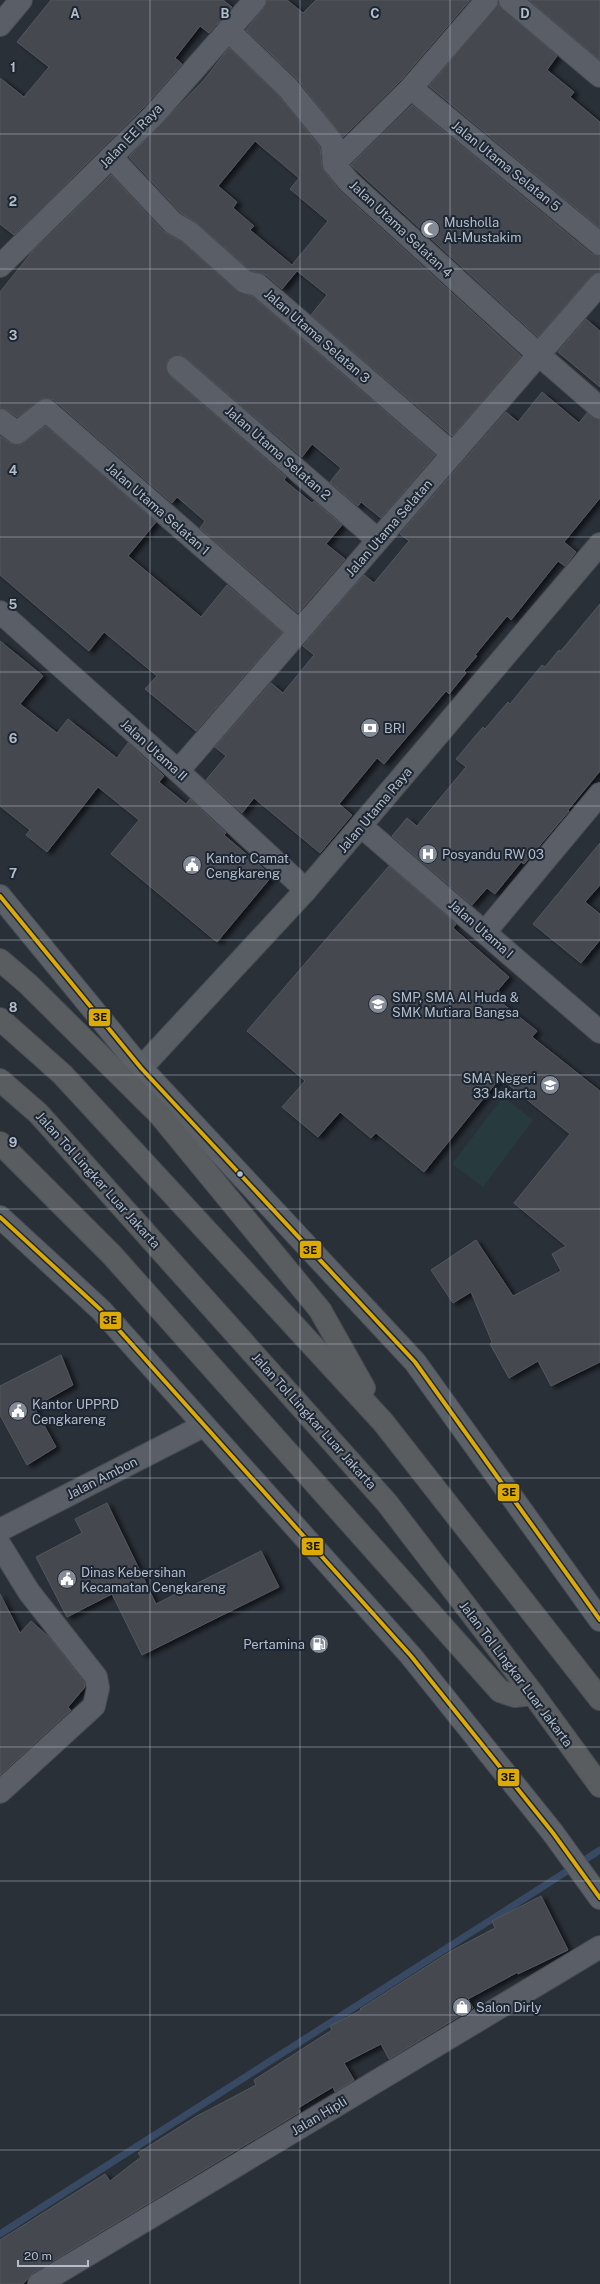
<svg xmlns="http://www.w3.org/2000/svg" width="600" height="2284" font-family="'Public Sans',sans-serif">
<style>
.green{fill:#273a3e}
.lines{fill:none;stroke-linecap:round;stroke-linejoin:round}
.stream{stroke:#384963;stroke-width:7}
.building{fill:#444950;stroke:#52575f;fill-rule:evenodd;filter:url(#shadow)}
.minor-casing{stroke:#484c53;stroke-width:24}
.secondary-casing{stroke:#484c53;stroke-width:24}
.primary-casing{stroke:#484c55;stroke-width:24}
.motorway-casing{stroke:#474c53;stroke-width:24}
.minor{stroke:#5a5e66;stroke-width:22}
.secondary{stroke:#595d64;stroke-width:22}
.primary{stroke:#5c6168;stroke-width:22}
.motorway{stroke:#5a5d60;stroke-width:22}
.bus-1-casing{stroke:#1d2633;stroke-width:7}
.bus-1{stroke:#dbaa07;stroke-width:4}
.grid{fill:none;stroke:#b4bcc9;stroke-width:1;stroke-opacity:0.55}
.bus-dot{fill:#b4bcc9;stroke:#1d2633;stroke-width:1.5}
.labels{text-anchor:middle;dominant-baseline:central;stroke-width:4;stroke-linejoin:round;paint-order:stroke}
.street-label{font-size:13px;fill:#b4bcc9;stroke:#1d2633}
.poi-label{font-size:13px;fill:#b4bcc9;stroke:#1d2633;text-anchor:start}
.grid-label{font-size:13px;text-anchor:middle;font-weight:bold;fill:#b4bcc9;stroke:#1d2633;stroke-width:4;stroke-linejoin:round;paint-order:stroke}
.line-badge{stroke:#1d2633;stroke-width:1.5}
.pale-badge-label{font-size:11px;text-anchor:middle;font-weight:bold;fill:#111}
</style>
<defs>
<filter id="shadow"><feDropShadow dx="4.5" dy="2.5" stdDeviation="2" flood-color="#0009"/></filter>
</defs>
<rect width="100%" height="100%" fill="#2a3038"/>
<!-- green -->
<path class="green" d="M 503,1097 L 533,1120 L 483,1187 L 452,1164 Z"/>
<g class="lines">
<!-- stream -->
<path class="stream" d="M 0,2234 L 600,1850"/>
</g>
<!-- building -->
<g class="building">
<path d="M 51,0 L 223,0 L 232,7 L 209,33 L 200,26 L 175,58 L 182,64 L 144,107 L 14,235 L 0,224 L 0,78 L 24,97 L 49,67 L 17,42 Z"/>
<path d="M 267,0 L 287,0 L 303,13 L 316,0 L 470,0 L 402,79 L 343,137 L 298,80 L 246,30 L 264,8 Z"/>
<path d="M 529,0 L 600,0 L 600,60 Z"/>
<path d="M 498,4 L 557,56 L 547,70 L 574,92 L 570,97 L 600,122 L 600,228 L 429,86 Z"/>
<path d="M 229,48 L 279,96 L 320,147 L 322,168 L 339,190 L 521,356 L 452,436 L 311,315 L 327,295 L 297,271 L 282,289 L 266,275 L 251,271 L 197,223 L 181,213 L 129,157 L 203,81 ZM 255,141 L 299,178 L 290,189 L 328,221 L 292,265 L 250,230 L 254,226 L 233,208 L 237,202 L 218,186 Z"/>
<path d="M 412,105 L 592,254 L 600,256 L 600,272 L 591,276 L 538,337 L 351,165 Z"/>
<path d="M 111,175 L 164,232 L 182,242 L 237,291 L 252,296 L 435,455 L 381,518 L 361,502 L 358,506 L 330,482 L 341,468 L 312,444 L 302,457 L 186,358 L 180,355 L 169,359 L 166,365 L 170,376 L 286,477 L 284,480 L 312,503 L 314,501 L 342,525 L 326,544 L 345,559 L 298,613 L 200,528 L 205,521 L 177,497 L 172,503 L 54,400 L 43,398 L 17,417 L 7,410 L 0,408 L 0,292 L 32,252 Z"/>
<path d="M 586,319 L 600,331 L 600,387 L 558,352 Z"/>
<path d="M 542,392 L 579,423 L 587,413 L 600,420 L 600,498 L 564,542 L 576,552 L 565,566 L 558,561 L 511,620 L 507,616 L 475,655 L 477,656 L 464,671 L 466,673 L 449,694 L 446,691 L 384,764 L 377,758 L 339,804 L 352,815 L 320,853 L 254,798 L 242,813 L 206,780 L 226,756 L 215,747 L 271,683 L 283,693 L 314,655 L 303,646 L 364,575 L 374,583 L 409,541 L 400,534 L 506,412 L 518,422 Z"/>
<path d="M 46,426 L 156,522 L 128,556 L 201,617 L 227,585 L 282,632 L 196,731 L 145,689 L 157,676 L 104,632 L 89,651 L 0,575 L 0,436 L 10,443 L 20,445 Z"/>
<path d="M 600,604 L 600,771 L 568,810 L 569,811 L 524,864 L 521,862 L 495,894 L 487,888 L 472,905 L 392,836 L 407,818 L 417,826 L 466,767 L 456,759 L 483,727 L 485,729 L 508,702 L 510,704 L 542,665 L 545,667 L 559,650 L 560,652 Z"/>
<path d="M 0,641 L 43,676 L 20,704 L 57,733 L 68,719 L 117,758 L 128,743 L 164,776 L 159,782 L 186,804 L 190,799 L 226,833 L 224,835 L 272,876 L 217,942 L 111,854 L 139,820 L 98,787 L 47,852 L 26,835 L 30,830 L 0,806 Z"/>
<path d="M 600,843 L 600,885 L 585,902 L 600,914 L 600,940 L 581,963 L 533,924 Z"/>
<path d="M 389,866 L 456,924 L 453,928 L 509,977 L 493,996 L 537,1031 L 532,1037 L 600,1091 L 600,1362 L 551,1386 L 538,1361 L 509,1378 L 490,1344 L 492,1342 L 471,1292 L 453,1303 L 431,1270 L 476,1240 L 513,1296 L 561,1271 L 552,1254 L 566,1246 L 514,1203 L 570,1134 L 500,1078 L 424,1172 L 376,1133 L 371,1138 L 340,1112 L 318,1137 L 282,1107 L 305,1081 L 247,1031 Z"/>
<path d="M 61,1355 L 73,1385 L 34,1407 L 56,1447 L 27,1465 L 0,1415 L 0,1386 Z"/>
<path d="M 107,1503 L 156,1604 L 261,1551 L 279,1587 L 142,1655 L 112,1594 L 67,1617 L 36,1557 L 82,1533 L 75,1519 Z"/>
<path d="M 0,1594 L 20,1633 L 31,1621 L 49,1637 L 84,1682 L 85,1687 L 68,1707 L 71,1710 L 0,1775 Z"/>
<path d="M 541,1896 L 568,1950 L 518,1974 L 518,1972 L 468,1999 L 473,2008 L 389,2059 L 381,2044 L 344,2063 L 354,2080 L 335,2092 L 333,2087 L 298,2108 L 300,2112 L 33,2273 L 23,2284 L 0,2284 L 0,2240 L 105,2174 L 110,2181 L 141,2157 L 138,2153 L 197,2116 L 256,2085 L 254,2080 L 332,2030 L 330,2026 L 361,2010 L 360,2009 L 451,1951 L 495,1928 L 492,1921 Z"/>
</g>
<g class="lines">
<defs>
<g id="minor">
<path d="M 510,0 L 600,76"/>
<path d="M 0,25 L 21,0"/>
<path d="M 228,30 L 288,88 L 332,142 L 334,164 L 349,182 L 539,355 L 600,408"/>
<path d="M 411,88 L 600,244"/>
<path d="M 111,157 L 173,223 L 189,232 L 245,282 L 258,285 L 453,454"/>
<path d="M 334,164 L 411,88 L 487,0"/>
<path d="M 0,266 L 153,116 L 255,0"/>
<path d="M 178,367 L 378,540"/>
<path d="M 0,420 L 17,433 L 46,410 L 299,631"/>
<path d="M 0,612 L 178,771 L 306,890"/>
<path d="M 178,771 L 600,284"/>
<path d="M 361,826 L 600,1032"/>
<path d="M 485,932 L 600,794"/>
<path d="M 0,1530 L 203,1426"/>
<path d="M 0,1545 L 29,1592 L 96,1677 L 98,1688 L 94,1706 L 0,1792"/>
<path d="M 39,2284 L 600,1947"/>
</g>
<path id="secondary" d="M 141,1068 L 306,890 L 600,544"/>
<g id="primary">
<path d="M 0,896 L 141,1068 L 415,1362 L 600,1620"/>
<path d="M 0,1217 L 101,1310 L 411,1656 L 553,1833 L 600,1898"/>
</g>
<g id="motorway">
<path d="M 0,960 L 28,984 L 159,1114 L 320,1310 L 364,1388"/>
<path d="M 0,1019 L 62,1074 L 383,1422 L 600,1699"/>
<path d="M 0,1080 L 38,1113 L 387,1503 L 533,1694 L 600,1786"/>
<path d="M 0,1143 L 112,1255 L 500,1691 L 515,1696 L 533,1694"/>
</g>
</defs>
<!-- minor casing -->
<use href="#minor" class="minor-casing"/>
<!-- secondary casing -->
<use href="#secondary" class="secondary-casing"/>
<!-- primary casing -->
<use href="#primary" class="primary-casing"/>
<!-- motorway casing -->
<use href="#motorway" class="motorway-casing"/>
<!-- minor -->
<use href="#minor" class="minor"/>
<!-- secondary -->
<use href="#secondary" class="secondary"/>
<!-- primary -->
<use href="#primary" class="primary"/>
<!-- motorway -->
<use href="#motorway" class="motorway"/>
<defs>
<g id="bus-1">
<path d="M 0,896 L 141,1068 L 415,1362 L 600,1620"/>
<path d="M 0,1217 L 101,1310 L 411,1656 L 553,1833 L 600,1898"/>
</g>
</defs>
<!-- bus-1 casing -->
<use href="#bus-1" class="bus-1-casing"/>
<!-- bus-1 -->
<use href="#bus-1" class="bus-1"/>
</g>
<!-- grid -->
<path class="grid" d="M 150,0 L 150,2284M 300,0 L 300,2284M 450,0 L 450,2284M 0,134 L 600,134M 0,269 L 600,269M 0,403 L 600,403M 0,537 L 600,537M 0,672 L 600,672M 0,806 L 600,806M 0,940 L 600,940M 0,1075 L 600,1075M 0,1209 L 600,1209M 0,1344 L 600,1344M 0,1478 L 600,1478M 0,1612 L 600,1612M 0,1747 L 600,1747M 0,1881 L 600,1881M 0,2015 L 600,2015M 0,2150 L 600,2150"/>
<!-- icons -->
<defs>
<symbol id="mosque-disc" viewBox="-11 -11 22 22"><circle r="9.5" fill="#848b96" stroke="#1d2633"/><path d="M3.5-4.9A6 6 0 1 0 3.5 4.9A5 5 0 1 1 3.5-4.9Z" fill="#fff"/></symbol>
<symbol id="bank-disc" viewBox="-11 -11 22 22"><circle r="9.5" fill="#848b96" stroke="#1d2633"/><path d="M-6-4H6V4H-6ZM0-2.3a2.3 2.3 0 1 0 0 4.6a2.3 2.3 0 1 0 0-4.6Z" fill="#fff"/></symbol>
<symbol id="hospital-disc" viewBox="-11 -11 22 22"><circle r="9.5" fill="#848b96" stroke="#1d2633"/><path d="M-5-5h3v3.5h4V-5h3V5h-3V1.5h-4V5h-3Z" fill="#fff"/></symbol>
<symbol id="civic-disc" viewBox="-11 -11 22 22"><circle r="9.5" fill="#848b96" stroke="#1d2633"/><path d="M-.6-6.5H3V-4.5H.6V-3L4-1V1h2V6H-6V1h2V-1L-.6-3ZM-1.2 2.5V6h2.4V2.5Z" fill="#fff"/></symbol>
<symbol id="school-disc" viewBox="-11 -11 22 22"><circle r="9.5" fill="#848b96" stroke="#1d2633"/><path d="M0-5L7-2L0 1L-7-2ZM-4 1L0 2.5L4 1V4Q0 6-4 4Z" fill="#fff"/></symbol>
<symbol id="fuel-disc" viewBox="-11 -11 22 22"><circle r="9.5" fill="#848b96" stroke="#1d2633"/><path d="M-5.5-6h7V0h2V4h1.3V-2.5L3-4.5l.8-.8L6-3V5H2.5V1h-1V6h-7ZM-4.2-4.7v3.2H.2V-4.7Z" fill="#fff"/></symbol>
<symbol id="shop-disc" viewBox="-11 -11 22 22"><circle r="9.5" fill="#848b96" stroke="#1d2633"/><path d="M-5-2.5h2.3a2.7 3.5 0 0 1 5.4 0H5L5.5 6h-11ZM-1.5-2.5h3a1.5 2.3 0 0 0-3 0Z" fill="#fff"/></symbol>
</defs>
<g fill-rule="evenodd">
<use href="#mosque-disc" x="419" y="218" width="22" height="22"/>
<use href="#bank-disc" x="359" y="717" width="22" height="22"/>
<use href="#hospital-disc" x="417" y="843" width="22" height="22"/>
<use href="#civic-disc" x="181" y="854" width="22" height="22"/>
<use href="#school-disc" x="367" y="993" width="22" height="22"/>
<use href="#school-disc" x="539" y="1074" width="22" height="22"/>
<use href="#civic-disc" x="7" y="1400" width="22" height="22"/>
<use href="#civic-disc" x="56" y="1568" width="22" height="22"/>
<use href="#fuel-disc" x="308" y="1633" width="22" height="22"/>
<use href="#shop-disc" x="451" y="1996" width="22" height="22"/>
</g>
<!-- markers -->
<circle class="bus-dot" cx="240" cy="1174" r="3.5"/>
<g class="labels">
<!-- street labels -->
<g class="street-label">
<text transform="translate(131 136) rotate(-46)">Jalan EE Raya</text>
<text transform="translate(506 166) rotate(39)">Jalan Utama Selatan 5</text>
<text transform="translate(401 229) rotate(43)">Jalan Utama Selatan 4</text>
<text transform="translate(317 336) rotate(41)">Jalan Utama Selatan 3</text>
<text transform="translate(278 453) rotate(41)">Jalan Utama Selatan 2</text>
<text transform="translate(158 509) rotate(41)">Jalan Utama Selatan 1</text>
<text transform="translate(389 528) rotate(-49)">Jalan Utama Selatan</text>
<text transform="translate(154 750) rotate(42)">Jalan Utama II</text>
<text transform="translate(375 810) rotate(-50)">Jalan Utama Raya</text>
<text transform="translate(481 929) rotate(41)">Jalan Utama I</text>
<text transform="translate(98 1180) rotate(48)">Jalan Tol Lingkar Luar Jakarta</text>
<text transform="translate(314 1421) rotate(48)">Jalan Tol Lingkar Luar Jakarta</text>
<text transform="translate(102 1478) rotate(-27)">Jalan Ambon</text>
<text transform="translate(516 1674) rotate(53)">Jalan Tol Lingkar Luar Jakarta</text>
<text transform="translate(319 2116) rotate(-31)">Jalan Hipli</text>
</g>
<!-- poi labels -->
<g class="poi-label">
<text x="444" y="222">Musholla<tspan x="444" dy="15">Al-Mustakim</tspan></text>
<text x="384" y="728">BRI</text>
<text x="442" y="854">Posyandu RW 03</text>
<text x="206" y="858">Kantor Camat<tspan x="206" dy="15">Cengkareng</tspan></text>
<text x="392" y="997">SMP, SMA Al Huda &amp;<tspan x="392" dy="15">SMK Mutiara Bangsa</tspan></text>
<text x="536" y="1078" text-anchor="end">SMA Negeri<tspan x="536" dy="15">33 Jakarta</tspan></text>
<text x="32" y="1404">Kantor UPPRD<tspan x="32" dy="15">Cengkareng</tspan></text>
<text x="81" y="1572">Dinas Kebersihan<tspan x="81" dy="15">Kecamatan Cengkareng</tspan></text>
<text x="305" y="1644" text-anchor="end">Pertamina</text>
<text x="476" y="2007">Salon Dirly</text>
</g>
</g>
<g class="grid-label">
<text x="75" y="18">A</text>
<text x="225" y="18">B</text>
<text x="375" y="18">C</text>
<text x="525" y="18">D</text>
<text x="13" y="72">1</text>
<text x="13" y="206">2</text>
<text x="13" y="340">3</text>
<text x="13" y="475">4</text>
<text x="13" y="609">5</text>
<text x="13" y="743">6</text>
<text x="13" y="878">7</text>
<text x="13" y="1012">8</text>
<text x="13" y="1147">9</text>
</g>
<g class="line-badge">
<rect x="88" y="1008" width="23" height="19" rx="4" fill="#dbaa07"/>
<rect x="299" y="1240" width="23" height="19" rx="4" fill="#dbaa07"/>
<rect x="99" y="1311" width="23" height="19" rx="4" fill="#dbaa07"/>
<rect x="497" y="1483" width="23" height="19" rx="4" fill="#dbaa07"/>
<rect x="301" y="1537" width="23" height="19" rx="4" fill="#dbaa07"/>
<rect x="497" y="1768" width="23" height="19" rx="4" fill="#dbaa07"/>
</g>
<g class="pale-badge-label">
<text x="100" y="1021">3E</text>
<text x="310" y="1254">3E</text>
<text x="110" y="1324">3E</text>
<text x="509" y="1496">3E</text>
<text x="313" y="1550">3E</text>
<text x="508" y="1781">3E</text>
</g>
<!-- scale -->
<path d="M18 2260v6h70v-6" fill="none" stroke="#b4bcc9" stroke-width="2"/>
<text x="24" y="2260" font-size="12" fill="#b4bcc9" stroke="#1d2633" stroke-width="3" paint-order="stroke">20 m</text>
</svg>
